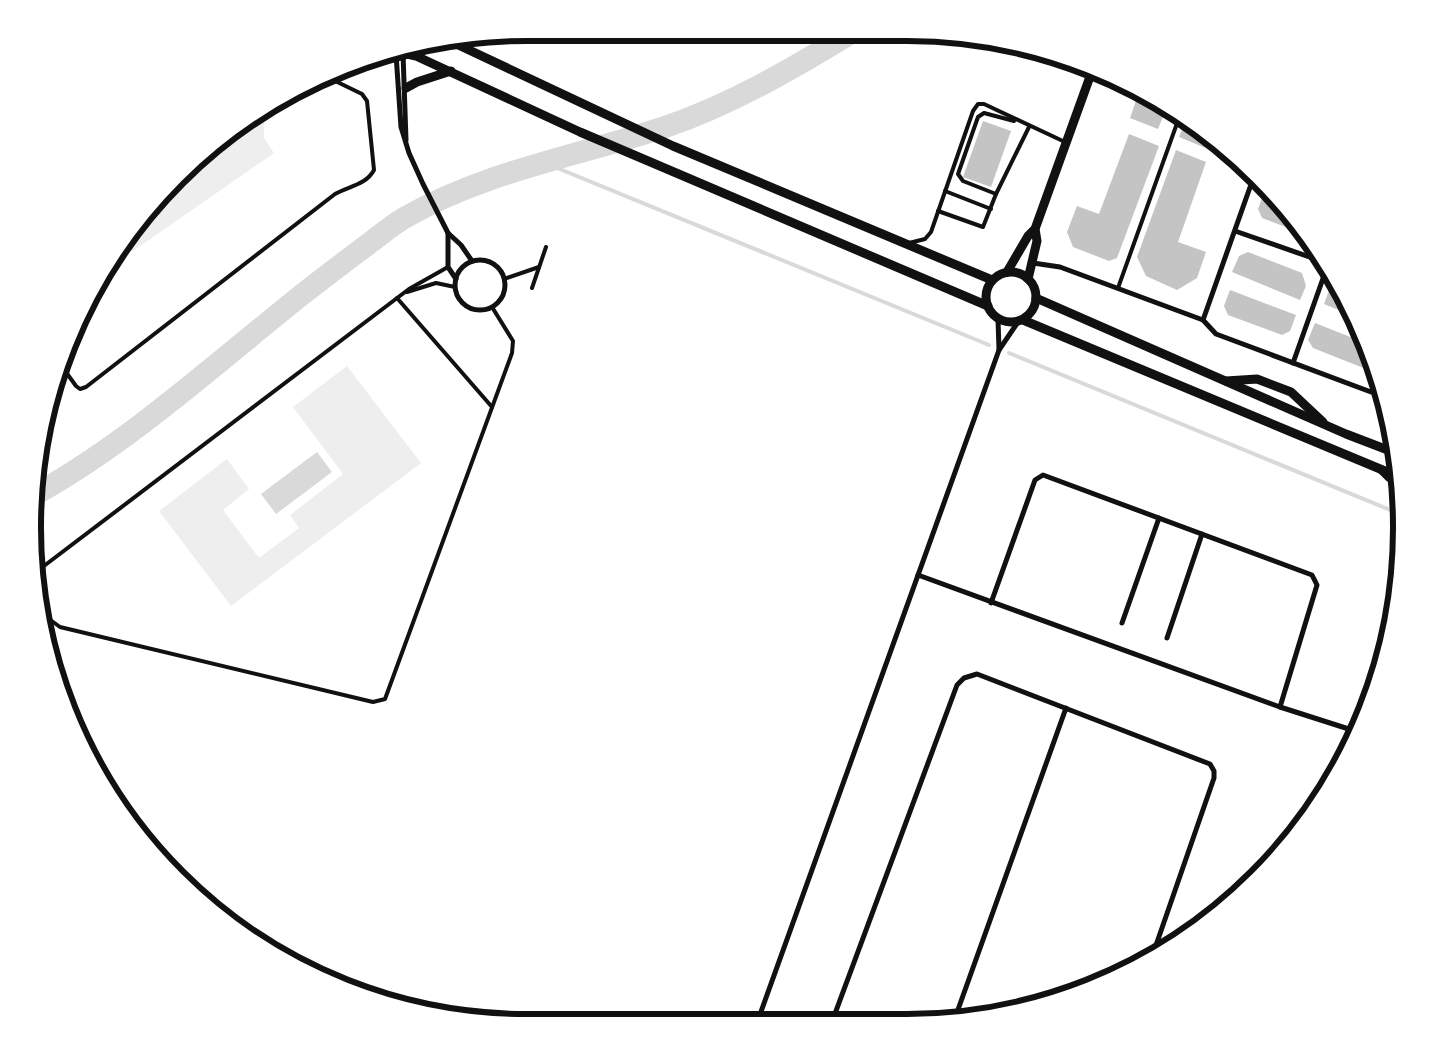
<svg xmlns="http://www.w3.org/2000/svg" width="1434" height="1055" font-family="Karla,sans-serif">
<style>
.green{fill:#eee}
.water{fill:#d9d9d9}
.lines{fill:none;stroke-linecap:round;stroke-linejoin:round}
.stream{stroke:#d9d9d9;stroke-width:4}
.river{stroke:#d9d9d9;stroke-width:22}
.building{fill:#c4c4c4}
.service{stroke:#111;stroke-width:4}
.minor{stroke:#111;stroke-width:5}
.tertiary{stroke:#111;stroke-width:9}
.rim{fill:none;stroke:#111;stroke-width:6}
</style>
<rect width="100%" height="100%" fill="#fff"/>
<!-- green -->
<g class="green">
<path d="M 258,114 L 264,117 L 264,138 L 274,153 L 133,251 L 125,247 L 156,201 L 201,155 Z"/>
<path d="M 347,366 L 421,463 L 231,606 L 159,511 L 227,459 L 249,489 L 223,510 L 259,558 L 299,528 L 290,515 L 343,474 L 293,407 Z"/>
</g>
<!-- water -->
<path class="water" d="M 317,452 L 332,472 L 276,514 L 261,494 Z"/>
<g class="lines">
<!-- stream -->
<g class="stream">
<path d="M 545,163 L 989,345"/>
<path d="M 1009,353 L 1400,514"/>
</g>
<!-- river -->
<path class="river" d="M 38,493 C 133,439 214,365 299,297 C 323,278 347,260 371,242 C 382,234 393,224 406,217 C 486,171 578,156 665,127 C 730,105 792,69 851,33"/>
</g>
<!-- building -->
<g class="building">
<path d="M 1139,92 L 1167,107 L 1158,129 L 1130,118 Z"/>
<path d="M 1186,120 L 1211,140 L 1208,149 L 1179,137 Z"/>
<path d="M 983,121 L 1011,131 L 991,187 L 963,177 Z"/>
<path d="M 1129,134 L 1159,146 L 1117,258 L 1109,261 L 1073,247 L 1067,232 L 1077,206 L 1099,214 Z"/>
<path d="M 1176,150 L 1206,162 L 1178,242 L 1206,252 L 1197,278 L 1177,290 L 1146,276 L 1137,257 Z"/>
<path d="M 1264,193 L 1273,197 L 1304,234 L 1262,218 L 1258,209 Z"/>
<path d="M 1248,252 L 1302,273 L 1306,286 L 1300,300 L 1232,272 L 1239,256 Z"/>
<path d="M 1336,286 L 1351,309 L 1353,316 L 1324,304 L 1330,288 Z"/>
<path d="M 1230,290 L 1296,315 L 1290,331 L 1282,335 L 1228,315 L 1224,306 Z"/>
<path d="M 1315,323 L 1363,342 L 1372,366 L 1366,369 L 1313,348 L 1308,340 Z"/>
</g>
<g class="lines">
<!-- service -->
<g class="service">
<path d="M 945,191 L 991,209"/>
<path d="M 996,194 L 963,181 L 958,174 L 978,117 L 984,113 L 1014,121"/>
<path d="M 938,211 L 983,227 L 996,194 L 1029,127"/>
<path d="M 909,243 L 925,239 L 931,232 L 973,111 L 978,104 L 984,104 L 1065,142"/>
<path d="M 504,279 L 539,267"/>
<path d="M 532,288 L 546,247"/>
<path d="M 1118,288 L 1180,115"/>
<path d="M 407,292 L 436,283 L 455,287"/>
<path d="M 397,298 L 492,407"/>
<path d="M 63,368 L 76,386 L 80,389 L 86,387 L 335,194 C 349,186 366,185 374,170 L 367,101 L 362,94 L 329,78"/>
<path d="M 36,572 L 409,289 L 448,267"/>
<path d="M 44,613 L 49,619 L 60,627 L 373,702 L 385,699 L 512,353 L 513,341 L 492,307"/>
</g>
<!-- minor -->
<g class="minor">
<path d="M 403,53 L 406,140"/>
<path d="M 396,54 L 401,127 L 409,153 L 423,184 L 448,233 L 461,245 L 472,261"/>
<path d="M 1235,231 L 1321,261"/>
<path d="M 448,233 L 448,267 L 456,279"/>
<circle cx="480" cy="285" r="25"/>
<path d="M 1033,263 L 1060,267 L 1203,320 L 1216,334 L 1371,392 L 1381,389"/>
<path d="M 998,319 L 999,350"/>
<path d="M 1203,320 L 1254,176"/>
<path d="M 1293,363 L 1326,270"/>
<path d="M 1379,470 L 1388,479 L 1399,484"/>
<path d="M 918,575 L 1280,707 L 1355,731"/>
<path d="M 991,603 L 1035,480 L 1043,475 L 1312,575 L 1317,585 L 1280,707"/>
<path d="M 1122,623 L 1159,518"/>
<path d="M 1167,638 L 1202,534"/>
<path d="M 1359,723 L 1381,662"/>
<path d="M 955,1018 L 1066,708"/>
<path d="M 833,1019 L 957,685 L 964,678 L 977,674 L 1210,764 L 1214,771 L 1214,778 L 1154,951"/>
<path d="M 758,1020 L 999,350 L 1018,322"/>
</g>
<!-- tertiary -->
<g class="tertiary">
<path d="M 452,42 L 673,146 L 992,280"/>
<path d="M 390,53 L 403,53 L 410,48"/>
<path d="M 403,53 L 416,56 L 580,132 L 988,306"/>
<path d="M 406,88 L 417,82 L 451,71"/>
<circle cx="1011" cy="297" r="25"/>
<path d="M 1007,272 L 1028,236 L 1035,229 L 1092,71"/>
<path d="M 1028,279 L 1037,241 L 1035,229"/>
<path d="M 1036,298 L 1346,434 L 1393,452"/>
<path d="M 1023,320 L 1397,476"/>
<path d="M 1226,381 L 1257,379 L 1291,392 L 1323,422"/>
</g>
</g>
<!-- crop -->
<path d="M0 0H1434V1055H0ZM527 41H907A486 486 0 0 1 1393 527V528A486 486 0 0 1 907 1014H527A486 486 0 0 1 41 528V527A486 486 0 0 1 527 41Z" fill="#fff" fill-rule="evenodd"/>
<path class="rim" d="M527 41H907A486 486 0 0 1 1393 527V528A486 486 0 0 1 907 1014H527A486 486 0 0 1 41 528V527A486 486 0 0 1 527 41Z"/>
</svg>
